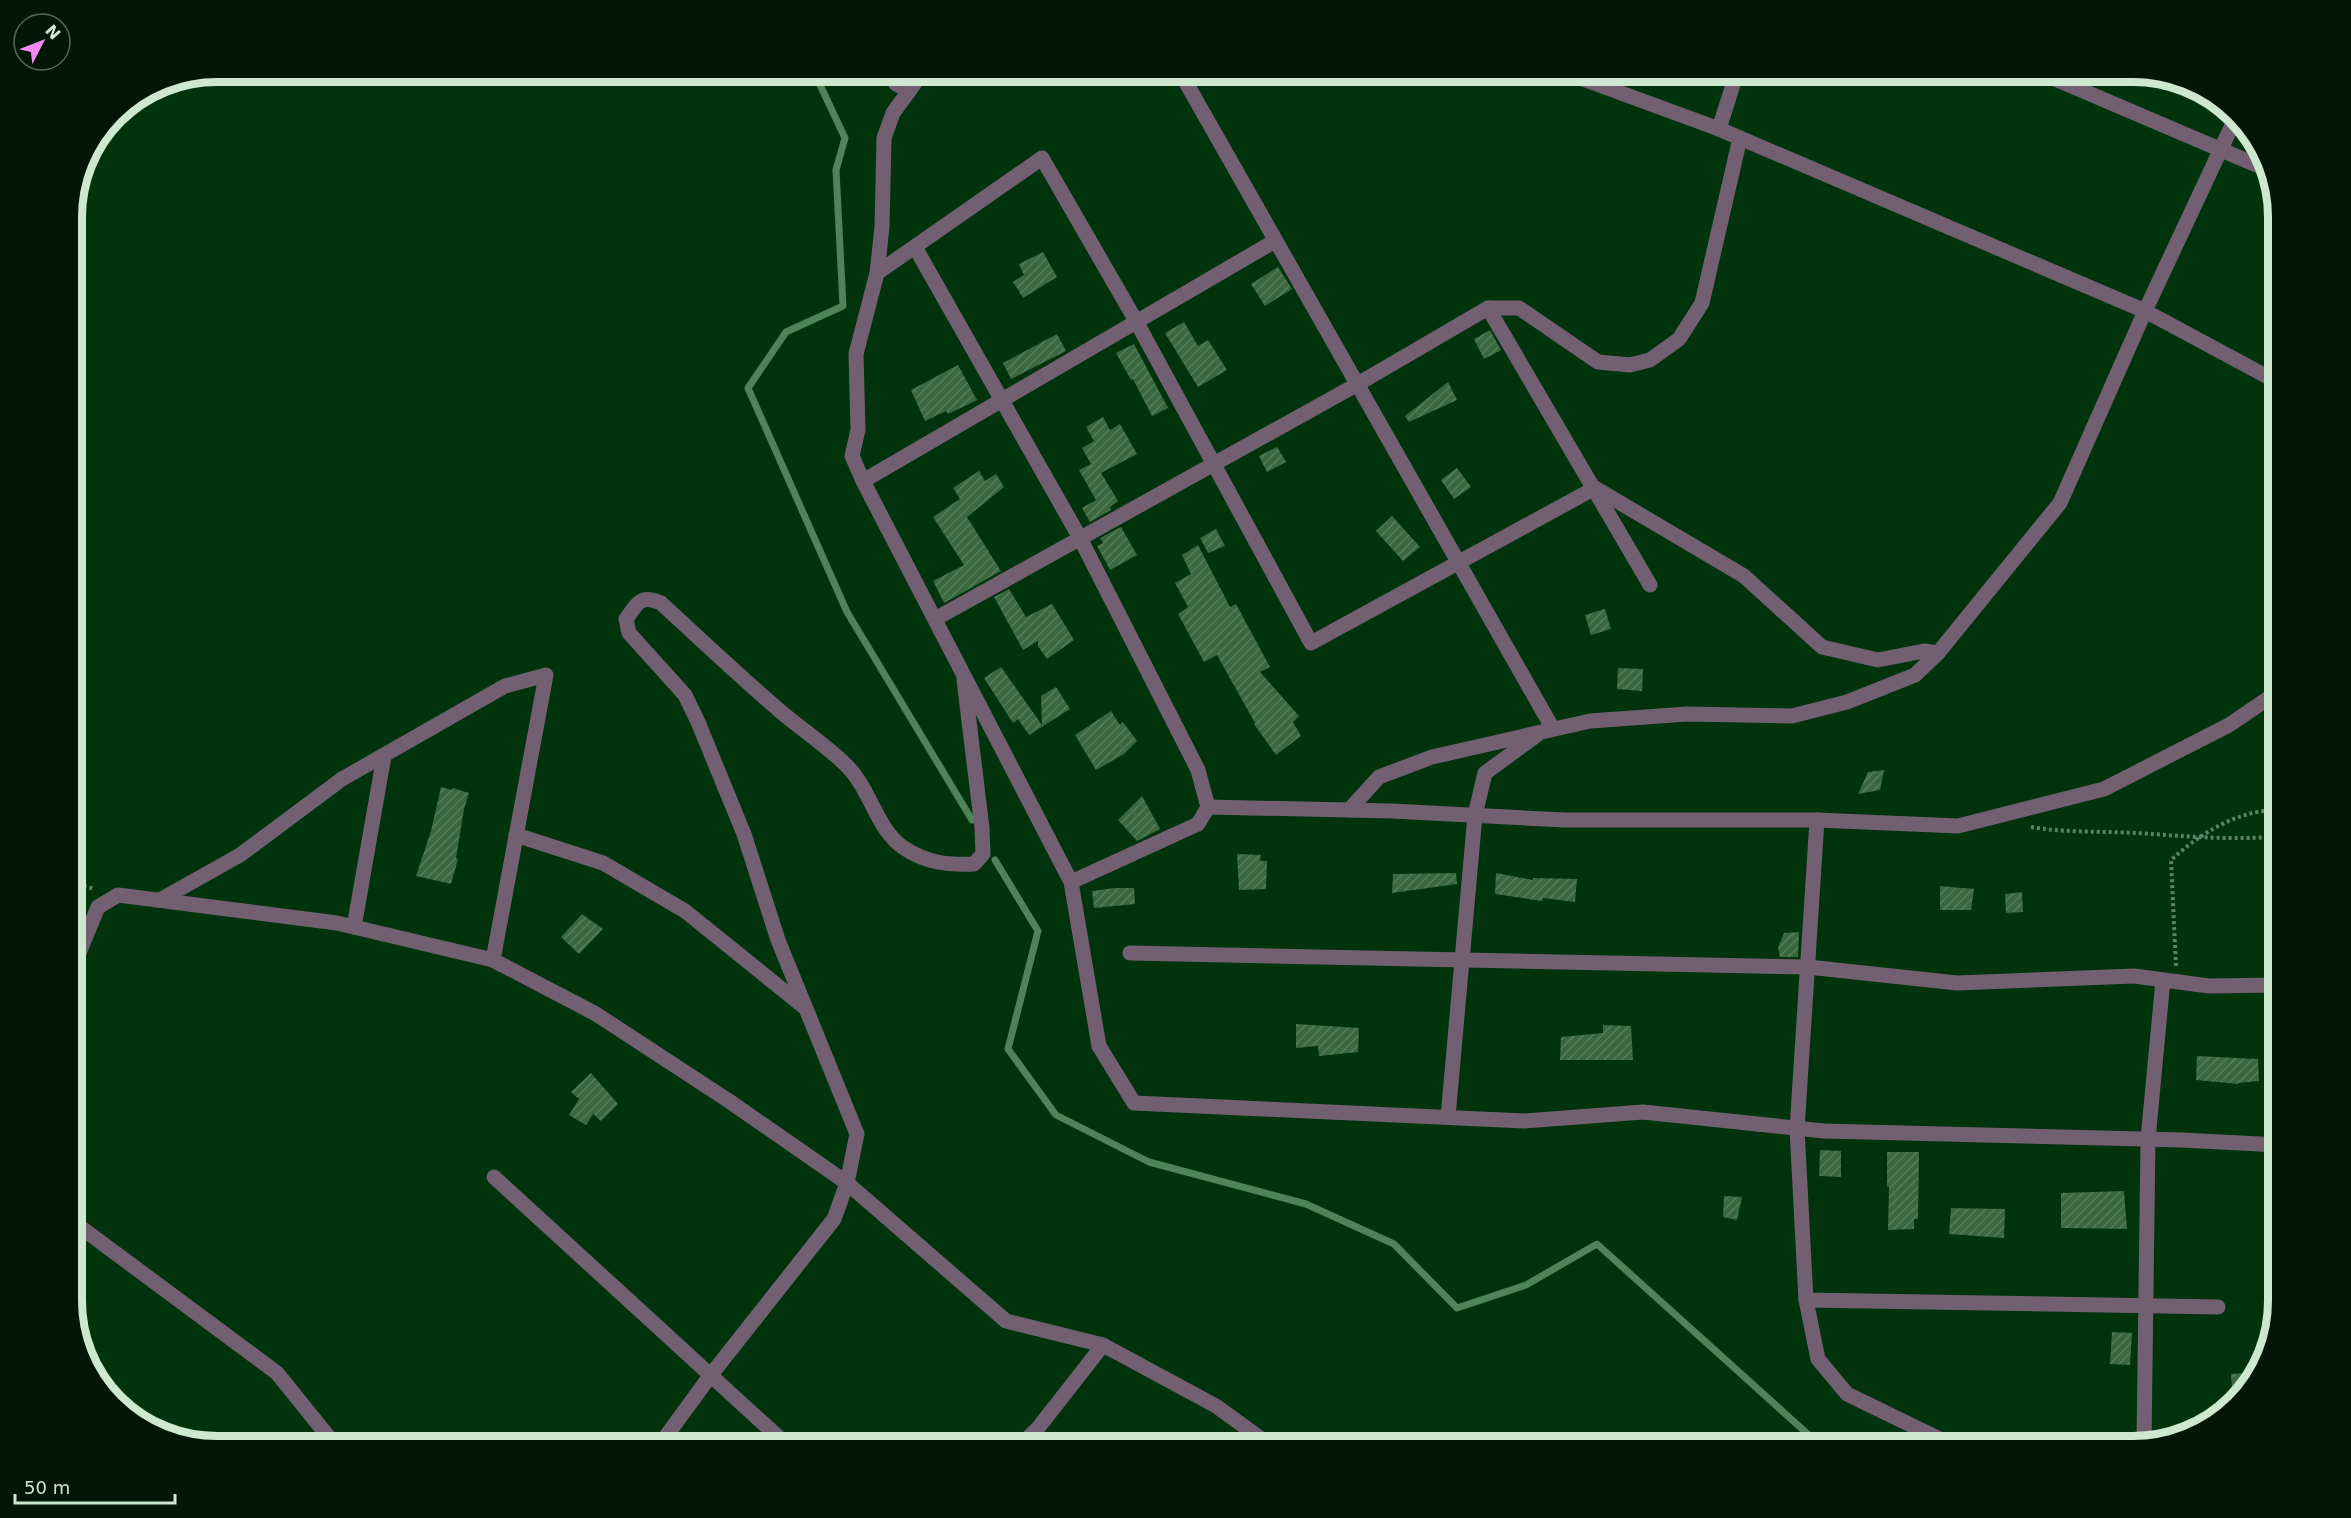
<svg xmlns="http://www.w3.org/2000/svg" width="2351" height="1518" font-family="'DejaVu Sans',sans-serif">
<style>
.lines{fill:none;stroke-linecap:round;stroke-linejoin:round}
.stream{stroke:#4d8458;stroke-width:7}
.building{fill:url(#building-hatch)}
.path{stroke:#5c8363;stroke-width:4;stroke-dasharray:3 3;stroke-linecap:butt}
.street{stroke:#725f72;stroke-width:15}
.rim{fill:none;stroke:#cee7cf;stroke-width:8}
</style>
<defs>
<pattern id="building-hatch" width="6" height="6" patternUnits="userSpaceOnUse" patternTransform="scale(1.5)"><rect width="6" height="6" fill="#3a683f"/><path d="M-1 1l2-2M0 6l6-6M5 7l2-2" fill="none" stroke="#557e5a"/></pattern>
</defs>
<rect width="100%" height="100%" fill="#01330d"/>
<g class="lines">
<!-- stream -->
<g class="stream">
<path d="M 814,72 L 845,138 L 836,170 L 843,306 L 786,332 L 748,388 L 847,612 L 972,820"/>
<path d="M 995,860 L 1038,931 L 1008,1049 L 1056,1115 L 1149,1162 L 1306,1204 L 1394,1244 L 1457,1308 L 1526,1285 L 1597,1244 L 1821,1446"/>
</g>
</g>
<!-- building -->
<g class="building">
<path d="M 1043,252 L 1057,277 L 1023,298 L 1013,282 L 1024,275 L 1019,264 Z"/>
<path d="M 1278,267 L 1292,289 L 1265,306 L 1251,284 Z"/>
<path d="M 1184,322 L 1198,346 L 1208,340 L 1227,370 L 1198,387 L 1165,333 Z"/>
<path d="M 1490,330 L 1501,350 L 1484,359 L 1474,339 Z"/>
<path d="M 1057,334 L 1066,351 L 1011,379 L 1003,363 Z"/>
<path d="M 1134,344 L 1168,408 L 1152,416 L 1133,379 L 1131,380 L 1116,353 Z"/>
<path d="M 958,365 L 977,400 L 948,414 L 946,411 L 925,421 L 911,390 Z"/>
<path d="M 1448,382 L 1457,400 L 1409,422 L 1405,416 Z"/>
<path d="M 1103,417 L 1110,430 L 1120,424 L 1137,454 L 1101,473 L 1118,501 L 1110,507 L 1111,510 L 1090,522 L 1082,508 L 1096,500 L 1079,470 L 1091,464 L 1082,448 L 1094,441 L 1086,427 Z"/>
<path d="M 1277,447 L 1286,462 L 1267,472 L 1259,456 Z"/>
<path d="M 1457,468 L 1471,487 L 1454,499 L 1441,480 Z"/>
<path d="M 979,471 L 985,481 L 996,474 L 1004,487 L 967,517 L 1001,571 L 944,603 L 933,581 L 964,565 L 933,517 L 960,499 L 953,488 Z"/>
<path d="M 1392,516 L 1420,547 L 1403,561 L 1376,531 Z"/>
<path d="M 1121,527 L 1137,555 L 1110,570 L 1097,546 L 1103,543 L 1100,538 Z"/>
<path d="M 1216,529 L 1225,546 L 1208,553 L 1200,538 Z"/>
<path d="M 1198,545 L 1230,607 L 1236,604 L 1270,667 L 1260,672 L 1299,716 L 1293,722 L 1301,736 L 1276,755 L 1254,724 L 1255,723 L 1217,655 L 1204,662 L 1178,614 L 1188,607 L 1175,583 L 1191,574 L 1182,555 Z"/>
<path d="M 1009,589 L 1026,617 L 1052,604 L 1074,640 L 1047,659 L 1038,646 L 1038,641 L 1023,650 L 994,597 Z"/>
<path d="M 1605,609 L 1611,629 L 1591,635 L 1585,615 Z"/>
<path d="M 1001,667 L 1042,725 L 1041,696 L 1056,687 L 1070,709 L 1029,735 L 1018,719 L 1013,723 L 984,678 Z"/>
<path d="M 1618,668 L 1643,669 L 1642,691 L 1617,689 Z"/>
<path d="M 1111,711 L 1120,725 L 1123,722 L 1137,741 L 1124,754 L 1096,770 L 1075,735 Z"/>
<path d="M 1884,770 L 1880,790 L 1858,794 L 1868,772 Z"/>
<path d="M 441,787 L 452,790 L 453,788 L 469,793 L 464,809 L 456,858 L 458,859 L 451,884 L 416,876 L 431,831 Z"/>
<path d="M 1142,796 L 1160,829 L 1137,841 L 1118,820 Z"/>
<path d="M 1237,854 L 1261,855 L 1260,861 L 1267,861 L 1266,889 L 1239,890 Z"/>
<path d="M 1456,873 L 1457,884 L 1392,893 L 1393,874 Z"/>
<path d="M 1496,873 L 1533,880 L 1533,878 L 1577,879 L 1575,902 L 1543,898 L 1542,901 L 1495,894 Z"/>
<path d="M 1940,886 L 1974,889 L 1971,910 L 1940,910 Z"/>
<path d="M 1115,888 L 1134,888 L 1135,904 L 1094,908 L 1092,891 Z"/>
<path d="M 2022,892 L 2023,912 L 2006,913 L 2005,894 Z"/>
<path d="M 582,914 L 603,929 L 579,954 L 561,937 Z"/>
<path d="M 1799,932 L 1798,957 L 1780,957 L 1778,948 L 1784,933 Z"/>
<path d="M 1296,1024 L 1359,1028 L 1358,1052 L 1319,1056 L 1318,1046 L 1296,1048 Z"/>
<path d="M 1603,1025 L 1631,1026 L 1633,1060 L 1560,1060 L 1561,1037 L 1603,1033 Z"/>
<path d="M 2197,1056 L 2258,1059 L 2259,1081 L 2238,1083 L 2238,1084 L 2196,1080 Z"/>
<path d="M 591,1073 L 618,1104 L 601,1121 L 593,1114 L 586,1125 L 569,1115 L 579,1099 L 571,1092 Z"/>
<path d="M 1820,1150 L 1841,1151 L 1841,1177 L 1819,1176 Z"/>
<path d="M 1887,1152 L 1919,1152 L 1918,1219 L 1914,1219 L 1914,1229 L 1888,1230 L 1889,1187 L 1887,1187 Z"/>
<path d="M 2124,1191 L 2127,1229 L 2061,1228 L 2061,1193 Z"/>
<path d="M 1724,1196 L 1742,1197 L 1737,1220 L 1723,1217 Z"/>
<path d="M 1951,1208 L 2005,1209 L 2004,1238 L 1949,1234 Z"/>
<path d="M 2112,1332 L 2132,1333 L 2130,1365 L 2110,1364 Z"/>
<path d="M 2257,1372 L 2255,1381 L 2233,1401 L 2231,1374 Z"/>
</g>
<g class="lines">
<!-- path -->
<g class="path">
<path d="M 2031,827 C 2066,833 2101,831 2137,833 C 2185,836 2231,841 2279,836"/>
<path d="M 72,883 L 95,889"/>
<path d="M 2176,966 L 2171,860 C 2201,833 2237,810 2279,810"/>
</g>
<!-- street -->
<g class="street">
<path d="M 890,72 L 896,84 L 909,91"/>
<path d="M 934,72 L 917,80 L 893,113 L 884,138 L 882,227 L 877,273 L 856,354 L 858,430 L 852,456 L 863,481 L 1071,882 L 1099,1046 L 1134,1103 L 1524,1121 L 1643,1112 L 1824,1131 L 2182,1140 L 2279,1145"/>
<path d="M 1087,72 L 1088,74 L 1090,72"/>
<path d="M 1180,72 L 1553,729"/>
<path d="M 1564,72 L 1719,129 L 2145,311 L 2279,383"/>
<path d="M 2039,72 L 2266,169"/>
<path d="M 1719,129 L 1737,72"/>
<path d="M 915,247 L 1080,538 L 1198,770 L 1208,807 L 1198,824 L 1071,882"/>
<path d="M 877,273 L 1042,158 L 1136,321 L 1311,643 L 1595,488 L 1744,576 L 1822,647 L 1878,660 L 1924,651 L 1938,653 L 2060,503 L 2145,311 L 2235,119"/>
<path d="M 1488,308 L 1650,585"/>
<path d="M 863,481 L 1275,241"/>
<path d="M 935,619 L 1356,385 L 1488,308 L 1519,308 L 1598,362 L 1630,365 L 1650,360 L 1679,339 L 1702,303 L 1740,138"/>
<path d="M 1208,807 L 1392,811 L 1564,820 L 1817,820 L 1958,826 L 2104,789 L 2229,725 L 2279,691"/>
<path d="M 1349,810 L 1379,777 L 1432,757 L 1590,721 L 1687,714 L 1792,716 L 1847,702 L 1915,675 L 1938,653"/>
<path d="M 1817,820 L 1797,1129 L 1806,1300 L 1818,1359 L 1847,1394 L 1954,1446"/>
<path d="M 516,835 L 603,863 L 685,911 L 804,1007"/>
<path d="M 160,900 L 240,855 L 342,779 L 505,686 L 546,675 L 493,960"/>
<path d="M 354,927 L 384,756"/>
<path d="M 1130,953 L 1808,967 L 1957,983 L 2134,976 L 2209,986 L 2279,985"/>
<path d="M 72,970 L 98,907 L 118,895 L 337,923 L 493,960 L 596,1014 L 729,1101 L 847,1183 L 1006,1321 L 1103,1345 L 1216,1406 L 1271,1446"/>
<path d="M 1448,1117 L 1475,815 L 1485,773 L 1537,735"/>
<path d="M 494,1177 L 788,1446"/>
<path d="M 72,1226 L 83,1229 L 277,1373 L 327,1435 L 338,1446"/>
<path d="M 1806,1300 L 2218,1307"/>
<path d="M 2144,1443 L 2148,1139 L 2163,980"/>
<path d="M 659,1446 L 710,1376 L 834,1219 L 847,1183 L 857,1134 L 778,940 L 744,834 L 698,722 L 685,695 L 629,633 L 626,619 C 638,603 640,594 661,603 C 700,639 739,676 780,711 C 801,729 827,746 847,766 C 871,790 876,829 904,848 C 927,863 947,865 974,864 L 983,854 L 982,828 L 964,680"/>
<path d="M 1020,1446 L 1038,1428 L 1103,1345"/>
</g>
</g>
<!-- crop -->
<path d="M0 0H2351V1518H0ZM217 82H2133A135 135 0 0 1 2268 217V1301A135 135 0 0 1 2133 1436H217A135 135 0 0 1 82 1301V217A135 135 0 0 1 217 82Z" fill="#041606" fill-rule="evenodd"/>
<path class="rim" d="M217 82H2133A135 135 0 0 1 2268 217V1301A135 135 0 0 1 2133 1436H217A135 135 0 0 1 82 1301V217A135 135 0 0 1 217 82Z"/>
<!-- north arrow -->
<g transform="translate(42 42) rotate(48)"><circle r="28" fill="#041606" stroke="#556a56" stroke-width="1.5"/>
<path d="M0-4.5L10 22L0 15L-10 22Z" fill="#f28af3"/>
<text y="-9" font-size="16" font-weight="bold" text-anchor="middle" fill="#cee7cf">N</text>
</g>
<!-- scale -->
<path d="M15 1494v9h160v-9" fill="none" stroke="#cee7cf" stroke-width="3"/>
<text x="24" y="1494" font-size="18" fill="#cee7cf" stroke="#041606" stroke-width="4.5" paint-order="stroke">50 m</text>
</svg>
